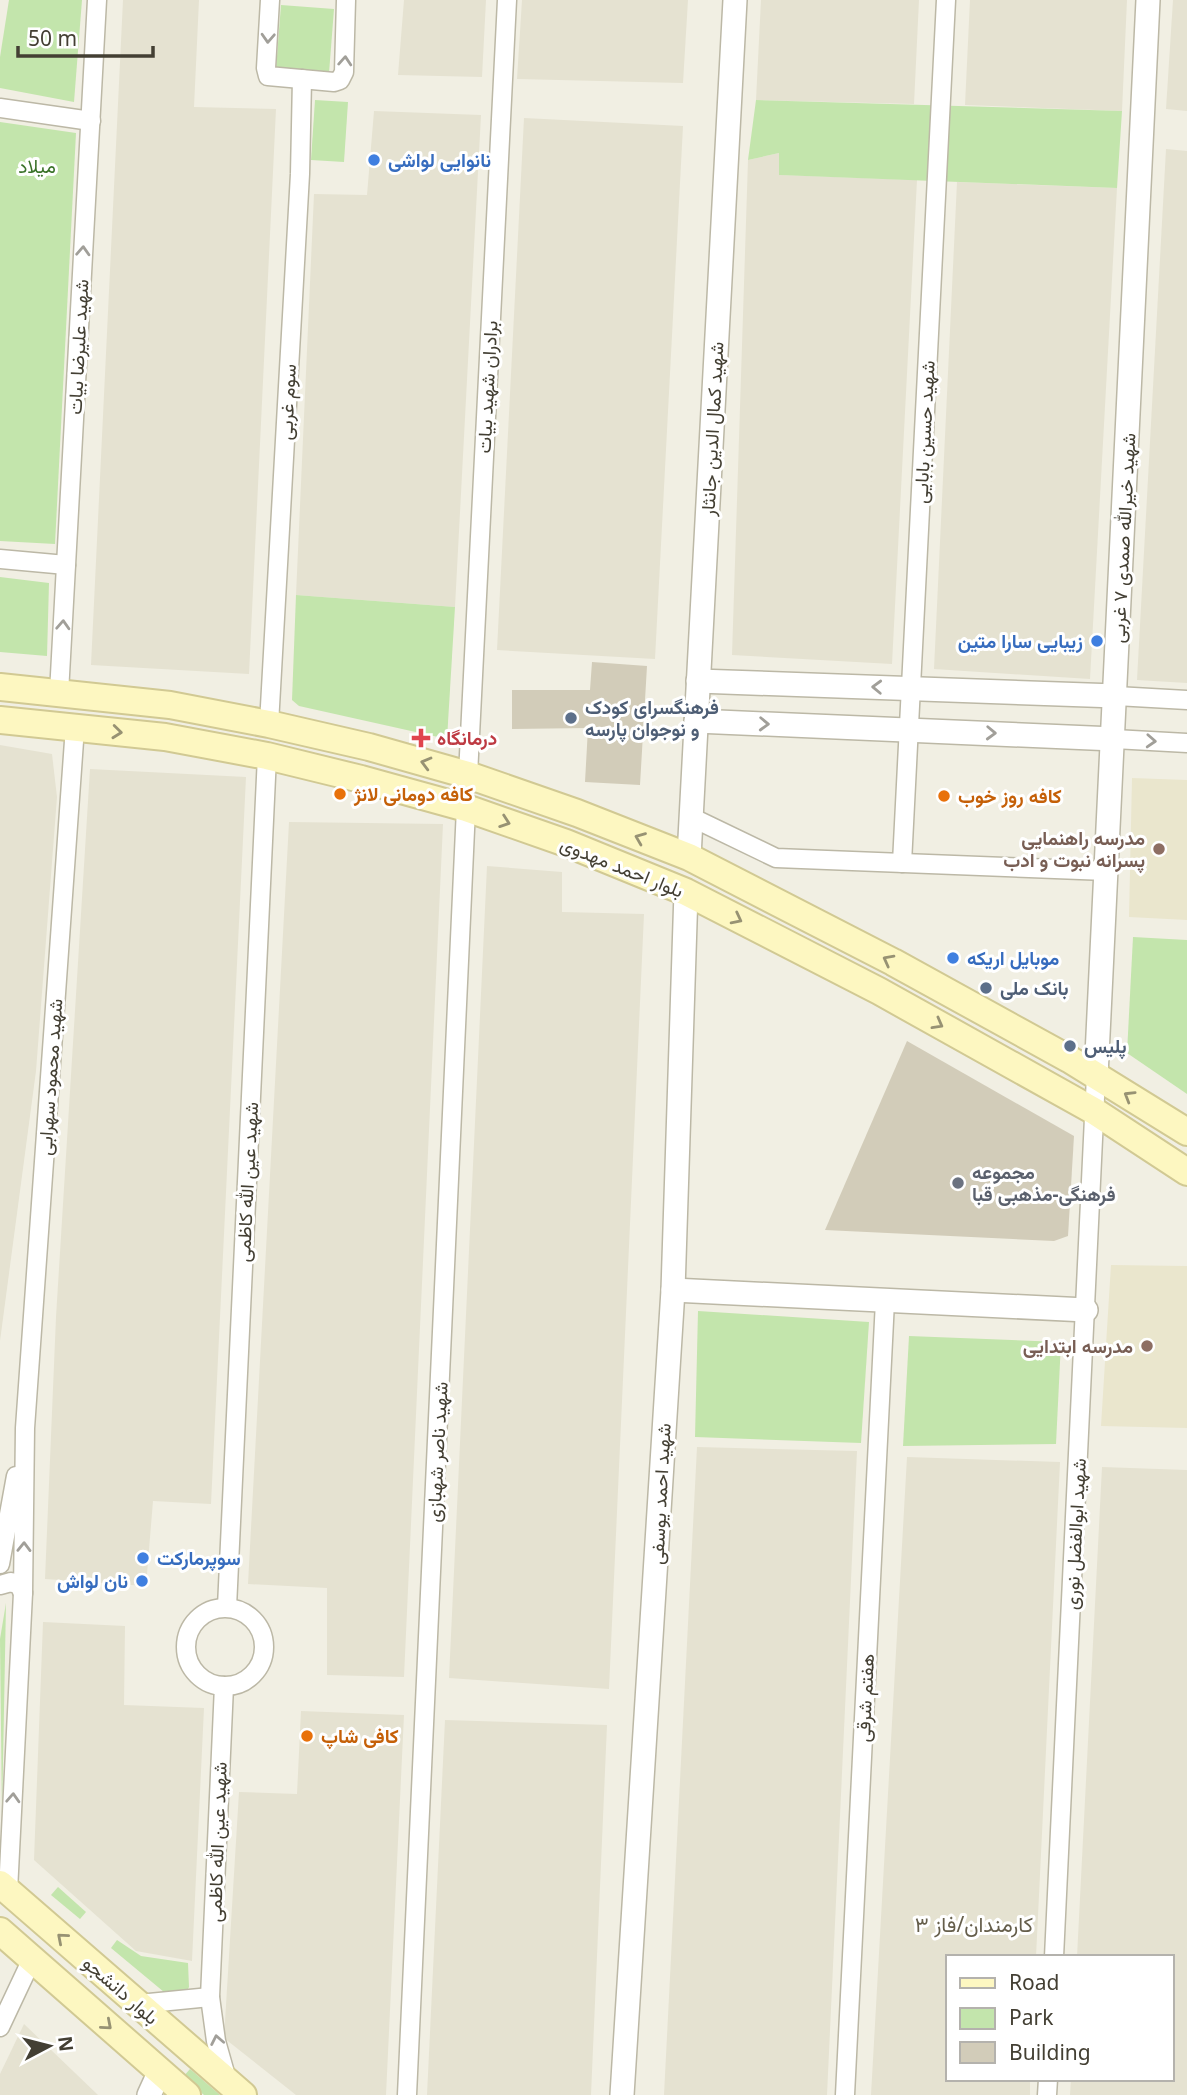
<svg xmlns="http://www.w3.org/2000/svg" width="1187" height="2095" font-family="'Noto Sans',Vazirmatn,sans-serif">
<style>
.residential{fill:#e5e2d1}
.education{fill:#eae6cd}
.green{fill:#c3e5ac}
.building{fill:#d2ccb9}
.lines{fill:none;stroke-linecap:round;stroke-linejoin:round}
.minor-casing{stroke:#bcb8a6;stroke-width:21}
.tertiary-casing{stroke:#bcb8a6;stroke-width:26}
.secondary-casing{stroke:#d1c993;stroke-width:30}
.minor{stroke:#fff;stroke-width:18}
.tertiary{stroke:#fff;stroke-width:23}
.secondary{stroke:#fdf7c1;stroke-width:26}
.oneway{stroke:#a19f99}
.oneway2{stroke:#979273}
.shop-dot{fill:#3f7fe0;stroke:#fff;stroke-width:2.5}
.service-dot{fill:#5c6f8a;stroke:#fff;stroke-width:2.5}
.health-dot{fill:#e0444e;stroke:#fff;stroke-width:2.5}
.food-dot{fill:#e8710a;stroke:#fff;stroke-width:2.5}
.education-dot{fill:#8d6e63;stroke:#fff;stroke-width:2.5}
.worship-dot{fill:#6b7280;stroke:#fff;stroke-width:2.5}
.labels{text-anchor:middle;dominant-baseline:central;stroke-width:6;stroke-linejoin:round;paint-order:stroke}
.shop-label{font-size:19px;font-weight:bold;fill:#366cbe;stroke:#fff;text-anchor:start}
.park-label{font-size:19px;fill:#3a7229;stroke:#fff}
.street-label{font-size:19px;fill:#433f33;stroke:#fff}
.service-label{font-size:19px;font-weight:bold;fill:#4e5e75;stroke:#fff;text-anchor:start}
.health-label{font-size:19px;font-weight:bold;fill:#be3a42;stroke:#fff;text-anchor:start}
.food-label{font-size:19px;font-weight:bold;fill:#c56008;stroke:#fff;text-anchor:start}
.education-label{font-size:19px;font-weight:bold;fill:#785e54;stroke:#fff;text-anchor:end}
.worship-label{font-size:19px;font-weight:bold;fill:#5b616d;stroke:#fff;text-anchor:start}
.neighbourhood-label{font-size:21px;fill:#655e4b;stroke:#fff}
</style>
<rect width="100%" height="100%" fill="#f1efe3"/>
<!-- residential -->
<g class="residential">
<path d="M 123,0 L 199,0 L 194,107 L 276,109 L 249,674 L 91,665 Z"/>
<path d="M 404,0 L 486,0 L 482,77 L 398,75 Z"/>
<path d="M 522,0 L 688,0 L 683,83 L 517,79 Z"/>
<path d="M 761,0 L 919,0 L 914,104 L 756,100 Z"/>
<path d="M 970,0 L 1127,0 L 1122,111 L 965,105 Z"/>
<path d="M 1173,0 L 1187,0 L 1187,111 L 1166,109 Z"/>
<path d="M 374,111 L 481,115 L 455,607 L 296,595 L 314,194 L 367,195 Z"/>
<path d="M 524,118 L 683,126 L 655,659 L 497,650 Z"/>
<path d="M 1166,149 L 1187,151 L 1187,683 L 1137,680 Z"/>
<path d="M 779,153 L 779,175 L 917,180 L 892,664 L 732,655 L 748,160 Z"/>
<path d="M 957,182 L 1117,188 L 1090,679 L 934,669 Z"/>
<path d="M 0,745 L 52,754 L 57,797 L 36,1071 L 0,1341 Z"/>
<path d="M 90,769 L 246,777 L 211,1504 L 153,1501 L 146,1586 L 45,1579 L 56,1317 Z"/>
<path d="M 289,822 L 443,824 L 404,1677 L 327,1675 L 327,1588 L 248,1584 Z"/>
<path d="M 487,866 L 562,872 L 562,912 L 644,914 L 609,1689 L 449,1678 Z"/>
<path d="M 697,1447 L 857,1451 L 827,2095 L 664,2095 Z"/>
<path d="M 907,1457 L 1060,1462 L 1036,1957 L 947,1957 L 947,2079 L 1030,2079 L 1030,2095 L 871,2095 Z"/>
<path d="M 1102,1467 L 1187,1470 L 1187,2095 L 1070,2095 L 1071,2079 L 1171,2079 L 1171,1957 L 1077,1957 Z"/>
<path d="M 43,1622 L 125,1626 L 124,1705 L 204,1708 L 192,1961 L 136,1951 L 34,1860 Z"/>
<path d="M 301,1711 L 404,1715 L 386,2095 L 296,2095 L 224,2038 L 239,1792 L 297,1794 Z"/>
<path d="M 445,1720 L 607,1725 L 591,2095 L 427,2095 Z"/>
<path d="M 24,2024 L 98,2095 L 0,2095 L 0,2074 Z"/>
</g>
<!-- education -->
<g class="education">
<path d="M 1132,778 L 1187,780 L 1187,920 L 1129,917 Z"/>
<path d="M 1111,1265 L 1187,1266 L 1187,1428 L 1101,1426 Z"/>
</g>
<!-- green -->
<g class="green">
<path d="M 9,0 L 82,0 L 74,102 L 0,88 L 0,57 Z"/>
<path d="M 281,5 L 334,9 L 329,73 L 276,69 Z"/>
<path d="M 315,100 L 348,102 L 344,162 L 311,160 Z"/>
<path d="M 756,100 L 1122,111 L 1117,188 L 779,175 L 779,153 L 748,160 Z"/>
<path d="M 0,122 L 76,133 L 55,544 L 0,541 Z"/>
<path d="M 0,577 L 49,583 L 47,656 L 0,652 Z"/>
<path d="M 296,595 L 455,607 L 447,739 L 299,706 L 292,700 Z"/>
<path d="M 1133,937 L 1187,940 L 1187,1094 L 1127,1053 Z"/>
<path d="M 698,1311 L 869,1322 L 861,1443 L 695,1437 Z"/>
<path d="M 909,1336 L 1061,1342 L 1056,1444 L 903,1446 Z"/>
<path d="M 6,1603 L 2,1816 L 0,1639 Z"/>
<path d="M 58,1887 L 86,1912 L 80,1919 L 51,1895 Z"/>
<path d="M 117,1940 L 141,1956 L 188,1963 L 189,1987 L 184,1996 L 170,1997 L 111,1948 Z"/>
<path d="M 190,2069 L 220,2095 L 204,2095 L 183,2077 Z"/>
</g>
<!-- building -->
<g class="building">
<path d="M 592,662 L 647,666 L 640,785 L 585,782 L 588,728 L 512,729 L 512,690 L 590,690 Z"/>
<path d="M 907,1041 L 1074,1136 L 1068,1236 L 1054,1241 L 825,1230 Z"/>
</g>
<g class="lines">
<defs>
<g id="minor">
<path d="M 270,0 L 266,68 L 268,76 L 334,82 L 340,80 L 344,72 L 346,0"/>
<path d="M 0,108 L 91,121"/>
<path d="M 0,559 L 66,565"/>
<path d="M 59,693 L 97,0"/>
<path d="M 1116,696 L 1187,700"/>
<path d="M 269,724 L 300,174 L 302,79"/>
<path d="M 1114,739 L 1187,743"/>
<path d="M 468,775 L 507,0"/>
<path d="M 691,817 L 776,858 L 1106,871"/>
<path d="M 902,863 L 946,0"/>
<path d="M 0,1564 L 16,1476"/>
<path d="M 0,1585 L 11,1582 L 19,1585 L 23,1593"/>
<path d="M 227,1607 L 267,756"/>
<circle cx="225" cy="1647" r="39"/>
<path d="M 224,1686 L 210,1997 L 216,2041 L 227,2080"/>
<path d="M 8,1891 L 23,1593 L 25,1428 L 75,727"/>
<path d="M 1054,1957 L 1096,1076"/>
<path d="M 139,2004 L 210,1997"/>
<path d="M 0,2027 L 32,1959"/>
<path d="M 407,2095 L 466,808"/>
<path d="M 845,2095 L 885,1301"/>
<path d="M 1047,2095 L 1048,2079"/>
</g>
<g id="tertiary">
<path d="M 698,681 L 1116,696"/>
<path d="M 696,721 L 1114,739"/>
<path d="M 689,857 L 735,0"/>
<path d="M 1096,1076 L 1148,0"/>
<path d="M 673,1290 L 1086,1310"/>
<path d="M 149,2095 L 160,2071"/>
<path d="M 622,2095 L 673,1290 L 686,892"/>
</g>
<g id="secondary">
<path d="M 0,687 L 170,705 L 269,724 L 369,747 L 468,775 L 577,813 L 689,857 L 893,962 L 1069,1059 L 1187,1132"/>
<path d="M 0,720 L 165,737 L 267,756 L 361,779 L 466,808 L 566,843 L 686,892 L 879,991 L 1094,1111 L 1187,1172"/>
<path d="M 0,1884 L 243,2095"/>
<path d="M 0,1931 L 187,2095"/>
</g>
</defs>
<!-- minor casing -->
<use href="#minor" class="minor-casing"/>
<!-- tertiary casing -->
<use href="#tertiary" class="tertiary-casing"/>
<!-- secondary casing -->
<use href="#secondary" class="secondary-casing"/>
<!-- minor -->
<use href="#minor" class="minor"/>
<!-- tertiary -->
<use href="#tertiary" class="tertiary"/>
<!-- secondary -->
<use href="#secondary" class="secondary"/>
</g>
<!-- one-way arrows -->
<defs><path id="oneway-chevron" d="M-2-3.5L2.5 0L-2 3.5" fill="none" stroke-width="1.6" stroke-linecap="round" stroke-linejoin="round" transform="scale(1.75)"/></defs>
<g class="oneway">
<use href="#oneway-chevron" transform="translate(268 38) rotate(93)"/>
<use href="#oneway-chevron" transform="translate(345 61) rotate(-86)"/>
<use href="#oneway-chevron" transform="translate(83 251) rotate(-87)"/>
<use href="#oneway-chevron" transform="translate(63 625) rotate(-87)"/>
<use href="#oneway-chevron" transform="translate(877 687) rotate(-178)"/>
<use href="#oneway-chevron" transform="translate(764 724) rotate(2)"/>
<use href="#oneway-chevron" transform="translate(991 733) rotate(2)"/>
<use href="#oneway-chevron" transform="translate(1151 741) rotate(3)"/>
<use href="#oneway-chevron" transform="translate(24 1547) rotate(-89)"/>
<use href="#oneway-chevron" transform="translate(13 1798) rotate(-87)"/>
<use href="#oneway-chevron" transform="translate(217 2040) rotate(-101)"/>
</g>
<g class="oneway2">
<use href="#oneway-chevron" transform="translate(117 732) rotate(6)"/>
<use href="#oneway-chevron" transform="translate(426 763) rotate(-165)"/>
<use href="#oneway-chevron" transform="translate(505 822) rotate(19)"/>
<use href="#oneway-chevron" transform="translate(640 838) rotate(-158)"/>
<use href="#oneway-chevron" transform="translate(737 919) rotate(27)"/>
<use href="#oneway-chevron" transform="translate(888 960) rotate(-152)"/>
<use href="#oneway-chevron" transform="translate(938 1024) rotate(29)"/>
<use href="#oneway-chevron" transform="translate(1129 1096) rotate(-149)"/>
<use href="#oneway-chevron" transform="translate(62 1938) rotate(-139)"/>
<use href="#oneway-chevron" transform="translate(107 2025) rotate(41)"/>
</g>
<!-- markers -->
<g class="shop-dot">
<circle cx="374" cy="160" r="7"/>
<circle cx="1097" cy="641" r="7"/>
<circle cx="953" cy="958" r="7"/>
<circle cx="143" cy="1558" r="7"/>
<circle cx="142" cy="1581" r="7"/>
</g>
<g class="service-dot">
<circle cx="571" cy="718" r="7"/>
<circle cx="986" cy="988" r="7"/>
<circle cx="1070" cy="1046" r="7"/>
</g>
<path class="health-dot" d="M417.5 727.5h7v7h7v7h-7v7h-7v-7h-7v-7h7z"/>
<g class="food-dot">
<circle cx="340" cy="794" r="7"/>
<circle cx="944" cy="796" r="7"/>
<circle cx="307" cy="1736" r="7"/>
</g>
<g class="education-dot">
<circle cx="1159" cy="849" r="7"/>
<circle cx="1147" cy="1346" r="7"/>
</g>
<circle class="worship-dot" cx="958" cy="1183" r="7"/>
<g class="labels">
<!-- shop labels -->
<g class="shop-label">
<text x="388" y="160">نانوایی لواشی</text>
<text x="1083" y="641" text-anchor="end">زیبایی سارا متین</text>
<text x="967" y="958">موبایل اریکه</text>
<text x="157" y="1558">سوپرمارکت</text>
<text x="128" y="1581" text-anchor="end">نان لواش</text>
</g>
<!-- park labels -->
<g class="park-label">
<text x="37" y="166">میلاد</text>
</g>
<!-- street labels -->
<g class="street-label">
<text transform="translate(78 347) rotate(-87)">شهید علیرضا بیات</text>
<text transform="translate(487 387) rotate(-87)">برادران شهید بیات</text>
<text transform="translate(287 402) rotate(-87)">سوم غربی</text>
<text transform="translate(712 429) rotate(-87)">شهید کمال الدین جانثار</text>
<text transform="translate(924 432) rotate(-87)">شهید حسین بابایی</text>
<text transform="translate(1123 538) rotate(-87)">شهید خیرالله صمدی ۷ غربی</text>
<text transform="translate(622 867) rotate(22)">بلوار احمد مهدوی</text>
<text transform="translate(50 1077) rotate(-86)">شهید محمود سهرابی</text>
<text transform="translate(247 1182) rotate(-87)">شهید عین الله کاظمی</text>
<text transform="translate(437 1452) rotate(-87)">شهید ناصر شهبازی</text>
<text transform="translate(660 1494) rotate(-87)">شهید احمد یوسفی</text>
<text transform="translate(1075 1534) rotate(-87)">شهید ابوالفضل نوری</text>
<text transform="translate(865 1698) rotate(-87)">هفتم شرقی</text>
<text transform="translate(217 1842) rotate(-88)">شهید عین الله کاظمی</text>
<text transform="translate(121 1990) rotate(41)">بلوار دانشجو</text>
</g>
<!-- service labels -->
<g class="service-label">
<text x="585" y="707">فرهنگسرای کودک<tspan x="585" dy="22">و نوجوان پارسه</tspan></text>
<text x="1000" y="988">بانک ملی</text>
<text x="1084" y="1046">پلیس</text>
</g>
<!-- health labels -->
<g class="health-label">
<text x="437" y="738">درمانگاه</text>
</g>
<!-- food labels -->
<g class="food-label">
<text x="354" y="794">کافه دومانی لانژ</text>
<text x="958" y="796">کافه روز خوب</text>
<text x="321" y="1736">کافی شاپ</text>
</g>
<!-- education labels -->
<g class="education-label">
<text x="1145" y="838">مدرسه راهنمایی<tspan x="1145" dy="22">پسرانه نبوت و ادب</tspan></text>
<text x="1133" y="1346">مدرسه ابتدایی</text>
</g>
<!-- worship labels -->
<g class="worship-label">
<text x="972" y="1172">مجموعه<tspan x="972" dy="22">فرهنگی-مذهبی قبا</tspan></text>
</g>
<!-- neighbourhood labels -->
<g class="neighbourhood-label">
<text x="974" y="1924">کارمندان/فاز ۳</text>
</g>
</g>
<!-- legend -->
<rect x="946" y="1955" width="228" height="126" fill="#ffffff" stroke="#b4b2ad" stroke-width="2"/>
<rect x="960" y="1978" width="35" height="10" fill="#fdf7c1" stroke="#b4b2ad" stroke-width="2"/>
<text x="1009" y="1990" font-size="21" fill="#433f33">Road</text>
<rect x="960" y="2008" width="35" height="21" fill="#c3e5ac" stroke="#b4b2ad" stroke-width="2"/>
<text x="1009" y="2025" font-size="21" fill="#433f33">Park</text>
<rect x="960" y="2042" width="35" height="21" fill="#d2ccb9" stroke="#b4b2ad" stroke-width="2"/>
<text x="1009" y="2060" font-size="21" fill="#433f33">Building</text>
<!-- north arrow -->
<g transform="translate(49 2046) rotate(83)" stroke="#ffffff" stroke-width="5" paint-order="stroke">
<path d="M0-5L12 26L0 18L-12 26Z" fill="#433f33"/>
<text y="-10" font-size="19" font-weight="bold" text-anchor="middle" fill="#433f33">N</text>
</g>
<!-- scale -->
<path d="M18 46v10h135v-10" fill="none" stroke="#433f33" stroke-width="3.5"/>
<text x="28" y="46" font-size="21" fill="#433f33" stroke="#ffffff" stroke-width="5" paint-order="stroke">50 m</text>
</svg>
